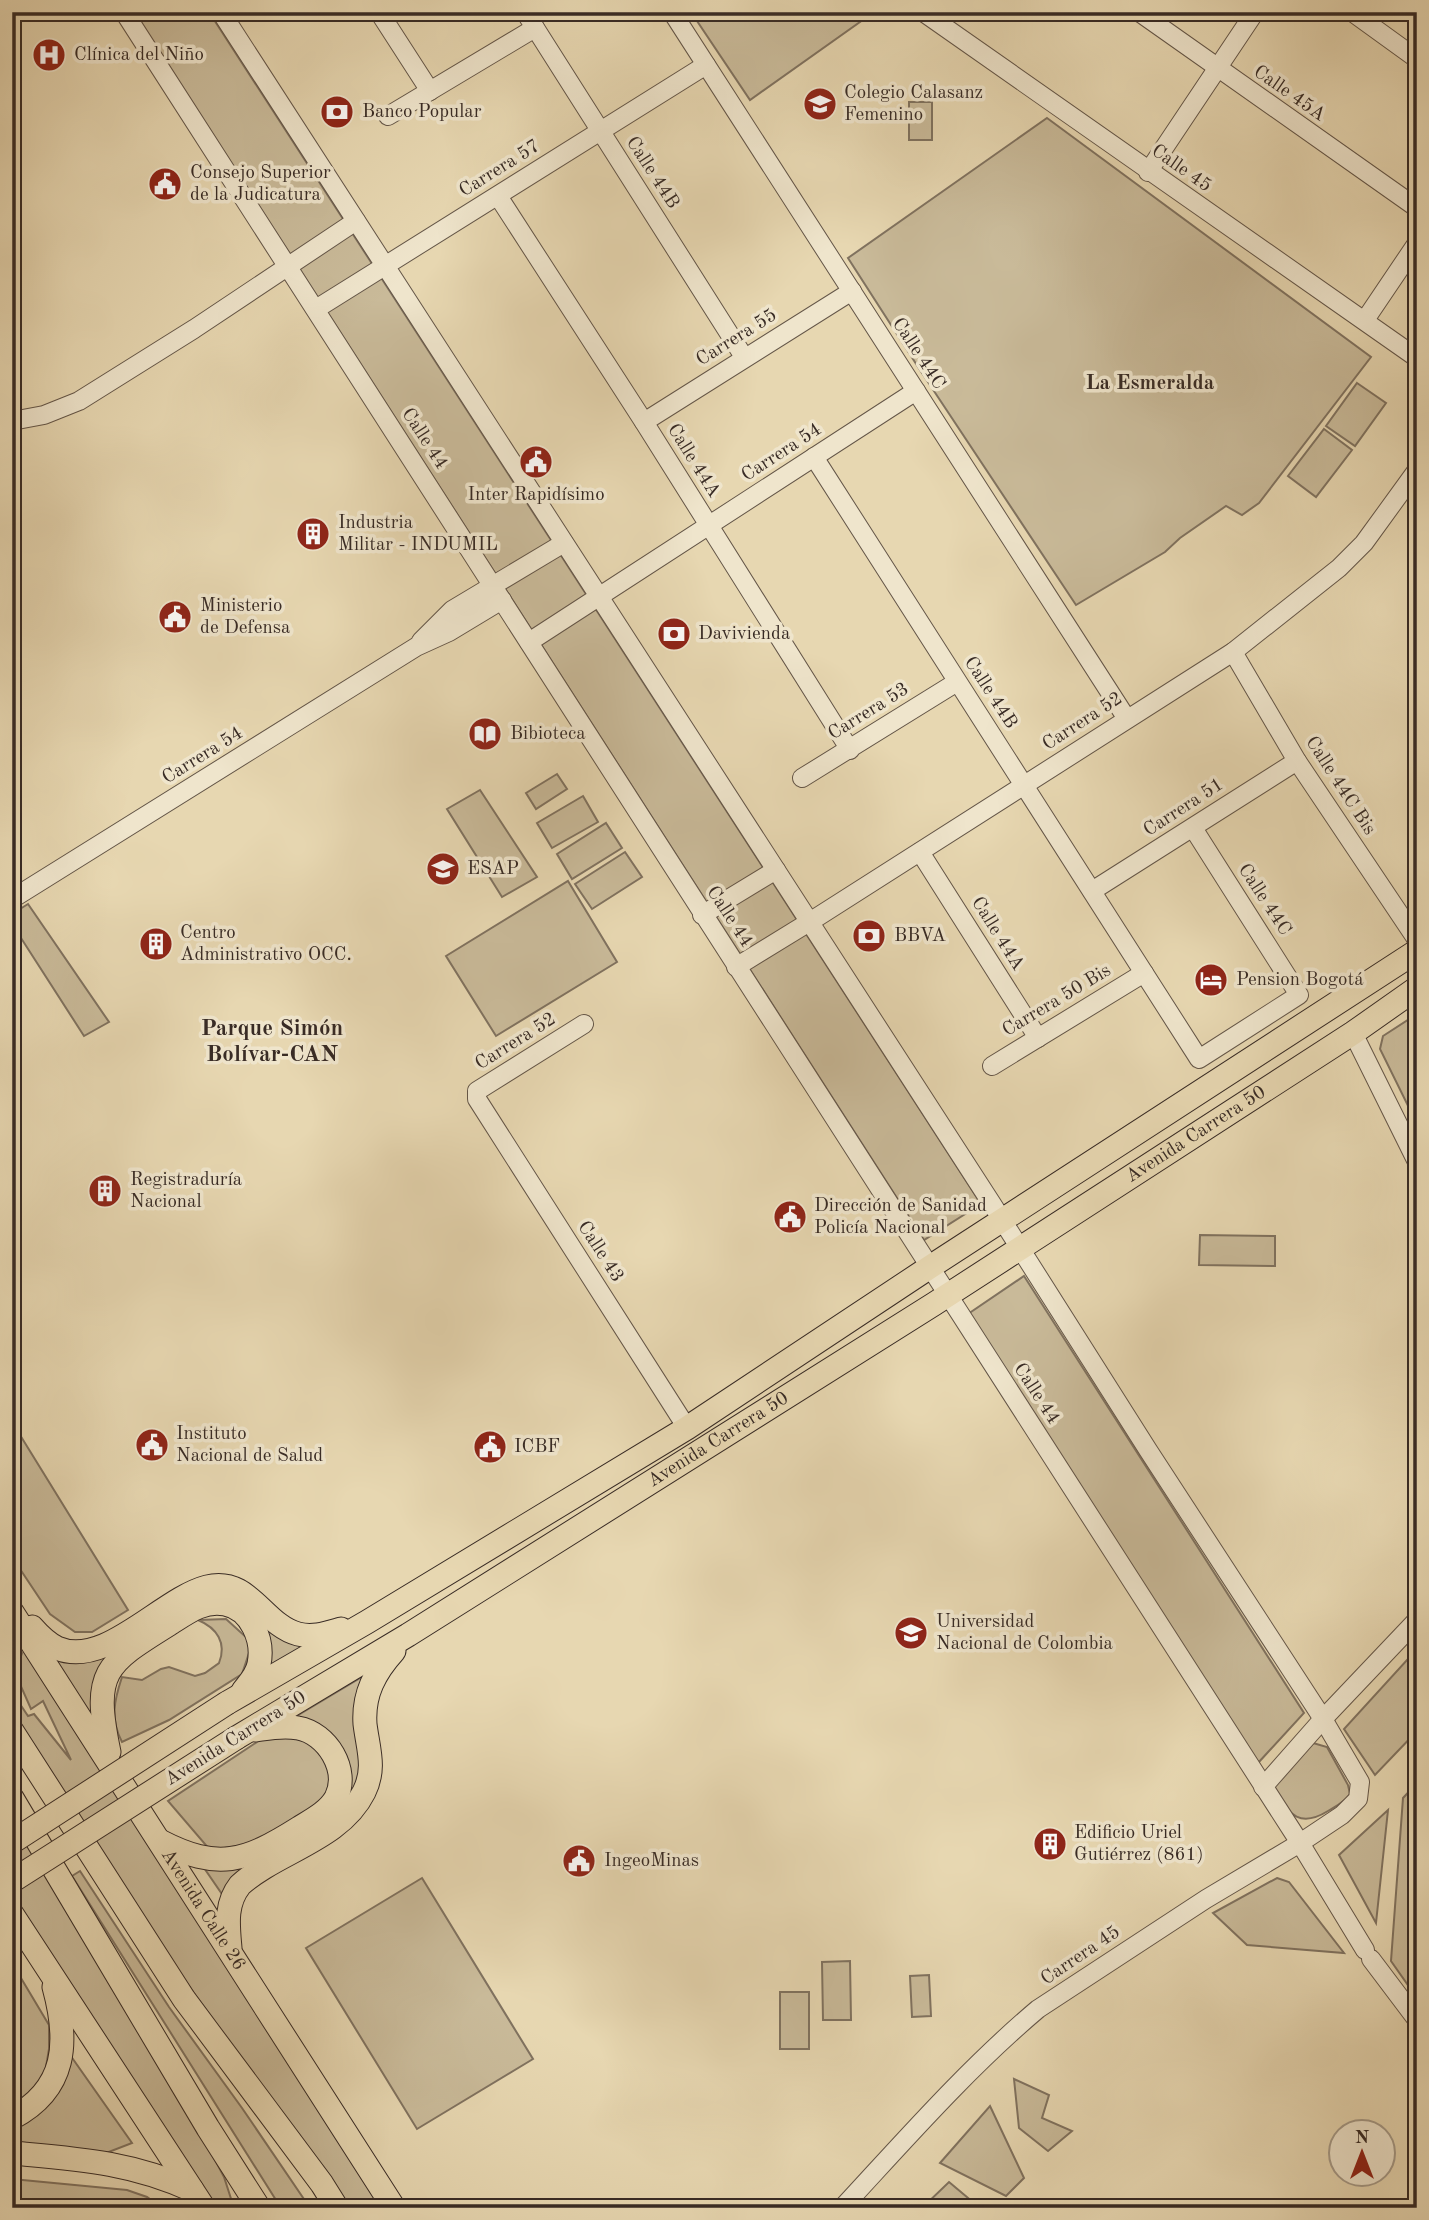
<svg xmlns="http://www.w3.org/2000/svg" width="1429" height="2220" font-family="'Old Standard TT',serif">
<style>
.green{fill:#c9ba99;stroke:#80725f;stroke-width:2}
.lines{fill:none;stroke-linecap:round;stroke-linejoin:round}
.minor-casing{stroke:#645648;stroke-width:20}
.major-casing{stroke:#382b25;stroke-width:25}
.minor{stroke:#efe5cc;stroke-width:18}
.major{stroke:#e7d7b1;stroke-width:23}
.major-bridge-casing{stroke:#382b25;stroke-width:25;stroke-linecap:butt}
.major-bridge{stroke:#e7d7b1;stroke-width:23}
.labels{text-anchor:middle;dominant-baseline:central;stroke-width:7;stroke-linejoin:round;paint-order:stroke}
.poi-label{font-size:19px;fill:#382b25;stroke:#efe5cc;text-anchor:start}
.street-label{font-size:19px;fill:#382b25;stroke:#efe5cc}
.neighbourhood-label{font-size:21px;font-weight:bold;fill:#382b25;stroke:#efe5cc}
.quarter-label{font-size:23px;font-weight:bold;fill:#382b25;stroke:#efe5cc}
</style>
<rect width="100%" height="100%" fill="#e7d7b1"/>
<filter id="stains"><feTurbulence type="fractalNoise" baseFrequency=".00286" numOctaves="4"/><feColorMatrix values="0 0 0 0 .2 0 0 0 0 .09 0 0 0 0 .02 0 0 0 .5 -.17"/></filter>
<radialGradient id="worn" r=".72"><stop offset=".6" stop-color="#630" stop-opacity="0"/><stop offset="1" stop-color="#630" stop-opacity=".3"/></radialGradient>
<!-- green -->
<g class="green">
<path d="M 134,12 L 209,12 C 466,410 726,806 981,1204 L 924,1240 Z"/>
<path d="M 691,12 L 874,12 L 750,100 Z"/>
<rect x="909" y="102" width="23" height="38"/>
<path d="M 1047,118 L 1371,357 L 1259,503 L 1242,515 L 1226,506 L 1180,538 L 1165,552 L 1076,605 L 920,370 L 848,258 Z"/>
<path d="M 1357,383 L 1386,403 L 1355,446 L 1326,426 Z"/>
<path d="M 1324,429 L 1352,450 L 1316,497 L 1288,476 Z"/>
<path d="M 557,774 L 567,789 L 536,809 L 526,793 Z"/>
<path d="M 480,790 L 537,877 L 502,897 L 447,809 Z"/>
<path d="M 583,796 L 598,822 L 552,848 L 537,823 Z"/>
<path d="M 606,823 L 622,848 L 572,879 L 557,854 Z"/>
<path d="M 625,852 L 642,877 L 592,909 L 575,884 Z"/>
<path d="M 568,881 L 617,962 L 496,1036 L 446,956 Z"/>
<path d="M 28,904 L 109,1022 L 84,1036 L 21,938 L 12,943 L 12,914 Z"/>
<path d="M 1417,1014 L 1417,1124 L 1380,1049 L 1383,1036 Z"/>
<path d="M 1200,1235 L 1275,1236 L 1275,1266 L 1199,1265 Z"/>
<path d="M 1024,1276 L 1304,1713 L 1258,1763 L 968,1314 Z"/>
<path d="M 12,1422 L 128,1610 L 92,1632 L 75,1632 L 50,1614 L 12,1557 Z"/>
<path d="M 247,1601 L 313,1646 L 260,1679 Z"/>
<path d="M 226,1619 L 247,1638 L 251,1647 L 242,1674 L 169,1720 L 122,1742 C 110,1719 114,1701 122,1677 L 142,1680 L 161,1669 L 169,1667 L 195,1676 L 205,1673 L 219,1663 C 227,1643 217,1628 198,1620 Z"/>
<path d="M 12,1628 L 386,2208 L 348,2208 L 138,1915 L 12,1716 L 12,1692 L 28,1716 L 34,1714 L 71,1760 L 43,1701 L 31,1709 L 15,1673 L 22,1653 L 12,1645 Z"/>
<path d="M 114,1648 C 99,1675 90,1690 92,1721 L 49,1653 Z"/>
<path d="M 1417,1649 L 1417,1731 L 1375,1775 L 1344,1729 Z"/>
<path d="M 372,1671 L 362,1693 L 358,1717 L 366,1753 L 365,1771 L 346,1808 L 319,1828 L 237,1879 L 224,1897 L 202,1865 C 212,1867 220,1868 229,1866 C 252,1861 325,1826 337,1807 C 356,1778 339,1731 306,1721 C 302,1720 295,1720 290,1720 Z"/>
<path d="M 266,1736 L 313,1739 L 331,1774 L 325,1800 L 260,1843 L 210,1850 L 168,1801 Z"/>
<path d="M 1313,1743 L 1327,1747 L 1348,1785 L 1350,1794 C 1345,1802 1336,1806 1328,1811 C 1297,1830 1288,1811 1271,1788 Z"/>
<path d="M 1417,1783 L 1417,1998 L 1391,1961 L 1403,1798 Z"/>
<path d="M 1388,1810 L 1376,1923 L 1339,1855 Z"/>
<path d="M 12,1811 L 201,2133 L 224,2177 L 234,2208 L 210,2208 L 12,1898 Z"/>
<path d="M 80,1871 L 169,2007 L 242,2108 L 310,2208 L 281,2208 L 72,1876 Z"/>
<path d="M 422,1878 L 533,2059 L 417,2129 L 306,1948 Z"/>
<path d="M 1277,1878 L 1289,1882 L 1344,1953 L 1247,1945 L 1213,1913 Z"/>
<path d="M 850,1961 L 851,2020 L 823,2020 L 822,1962 Z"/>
<path d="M 12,1963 L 49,2025 L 49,2049 L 45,2073 L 33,2094 L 12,2110 Z"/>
<path d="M 929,1975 L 931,2016 L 912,2017 L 910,1976 Z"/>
<rect x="780" y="1992" width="29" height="57"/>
<path d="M 68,2052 L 132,2143 L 101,2155 L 12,2146 L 12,2124 Z"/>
<path d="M 1014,2079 L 1049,2095 L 1042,2118 L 1072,2131 L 1048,2151 L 1019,2128 Z"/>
<path d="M 990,2106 L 1024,2178 L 1006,2196 L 940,2163 Z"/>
<path d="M 12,2179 L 127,2190 L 147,2197 L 162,2208 L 12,2208 Z"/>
<path d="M 949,2182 L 980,2208 L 922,2208 Z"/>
</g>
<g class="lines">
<defs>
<g id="minor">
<path d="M 124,12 L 1300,1843 L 1365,1950"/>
<path d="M 221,12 L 992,1204 L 1148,1450 L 1323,1719 L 1360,1782 L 1358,1799 L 1342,1815 L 1300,1843 L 1206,1899 L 1038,2009 C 967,2069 905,2140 842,2208"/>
<path d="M 379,12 L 430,91"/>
<path d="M 525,12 L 744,357"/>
<path d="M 672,12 L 1127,719"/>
<path d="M 923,12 L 1417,358"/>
<path d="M 1139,12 L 1417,208"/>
<path d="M 1352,12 L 1417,59"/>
<path d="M 388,116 L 535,28"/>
<path d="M 1148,172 L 1255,12"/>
<path d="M 498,196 L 644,422 L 850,750"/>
<path d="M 316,309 L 706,65"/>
<path d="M 1365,320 L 1417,243"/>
<path d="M 12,421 L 44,415 L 79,401 L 194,329 L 356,221"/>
<path d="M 644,422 L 852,291"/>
<path d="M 814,457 L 1199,1059 L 1299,995 L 1193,828"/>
<path d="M 421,641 L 452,610 L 564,543"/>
<path d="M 529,642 L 916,391"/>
<path d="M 1233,652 L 1297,761 L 1417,940"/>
<path d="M 802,778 L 957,682"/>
<path d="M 920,852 L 1038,1038"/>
<path d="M 1092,891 L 1297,761"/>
<path d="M 12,899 L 416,647 L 449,632 L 502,600"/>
<path d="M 702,915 L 776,870"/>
<path d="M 736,967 L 819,916 L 1233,652 L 1339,568 L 1364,543 L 1417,470"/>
<path d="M 584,1024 L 477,1091 L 477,1099 L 687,1428"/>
<path d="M 1353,1033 L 1417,1162"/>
<path d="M 992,1066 L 1144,973"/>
<path d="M 1263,1787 L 1323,1719 L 1417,1620"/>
<path d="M 1371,1959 L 1417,2020"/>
</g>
<g id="major">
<path id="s1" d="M 12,1612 L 394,2208"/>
<path d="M 32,1627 C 39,1635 47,1643 57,1648 C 105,1669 161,1599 207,1587 C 249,1576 263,1625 298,1634 C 313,1638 327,1633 341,1629"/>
<path d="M 227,1703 L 367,1622 L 687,1428 L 930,1267 L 1417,951"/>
<path d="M 12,1731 L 184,1999 L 322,2184 L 337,2208"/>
<path id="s2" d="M 236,1738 L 408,1635 L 934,1304 L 1353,1033 L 1417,988"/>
<path d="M 109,1752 C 92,1671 105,1664 171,1623 C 188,1612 204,1600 225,1604 C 251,1609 264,1640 259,1664 C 257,1675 250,1682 243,1691"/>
<path d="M 12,1798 L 208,2128 L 259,2208"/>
<path d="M 160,1841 C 218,1871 245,1862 299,1828 C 312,1820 328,1812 336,1798 C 350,1770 327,1733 298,1728 C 283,1725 269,1728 255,1730"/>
<path d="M 12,1914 L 204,2208"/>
<path d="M 230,1948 C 228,1925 225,1904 240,1885 C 278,1851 340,1840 364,1792 C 376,1768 368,1749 365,1724 C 363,1694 375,1672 394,1651"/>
<path d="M 12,2118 C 67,2089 69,2042 54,1987"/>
<path d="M 12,2153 C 78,2159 131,2162 192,2190"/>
</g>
</defs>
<!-- minor casing -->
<use href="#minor" class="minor-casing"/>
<!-- major casing -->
<use href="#major" class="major-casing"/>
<!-- minor -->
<use href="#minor" class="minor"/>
<!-- major -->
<use href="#major" class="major"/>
<defs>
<g id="major-bridge">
<path d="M 12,1842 L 227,1703"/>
<path d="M 12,1881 L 236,1738"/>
</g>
</defs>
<!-- major-bridge casing -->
<use href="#major-bridge" class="major-bridge-casing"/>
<!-- major-bridge -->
<use href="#major-bridge" class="major-bridge"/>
</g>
<!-- icons -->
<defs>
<symbol id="hospital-disc" viewBox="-11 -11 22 22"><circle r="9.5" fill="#8f2418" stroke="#efe5cc"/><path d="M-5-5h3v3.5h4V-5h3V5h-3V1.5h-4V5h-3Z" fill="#fff"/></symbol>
<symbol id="school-disc" viewBox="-11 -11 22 22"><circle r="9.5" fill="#8f2418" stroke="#efe5cc"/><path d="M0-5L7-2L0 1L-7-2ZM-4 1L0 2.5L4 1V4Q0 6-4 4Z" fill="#fff"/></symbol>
<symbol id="bank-disc" viewBox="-11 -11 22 22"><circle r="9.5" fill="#8f2418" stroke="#efe5cc"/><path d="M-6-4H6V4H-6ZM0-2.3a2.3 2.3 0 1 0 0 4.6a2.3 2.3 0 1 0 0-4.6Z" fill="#fff"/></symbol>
<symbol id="civic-disc" viewBox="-11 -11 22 22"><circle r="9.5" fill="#8f2418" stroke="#efe5cc"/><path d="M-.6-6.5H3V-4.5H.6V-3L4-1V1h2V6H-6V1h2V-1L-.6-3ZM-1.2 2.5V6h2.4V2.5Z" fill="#fff"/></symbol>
<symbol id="building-disc" viewBox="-11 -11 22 22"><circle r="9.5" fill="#8f2418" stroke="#efe5cc"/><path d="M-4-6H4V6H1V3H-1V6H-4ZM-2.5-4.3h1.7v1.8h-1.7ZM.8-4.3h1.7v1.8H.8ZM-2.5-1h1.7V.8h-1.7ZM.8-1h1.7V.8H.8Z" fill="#fff"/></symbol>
<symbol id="library-disc" viewBox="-11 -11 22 22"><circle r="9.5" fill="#8f2418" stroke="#efe5cc"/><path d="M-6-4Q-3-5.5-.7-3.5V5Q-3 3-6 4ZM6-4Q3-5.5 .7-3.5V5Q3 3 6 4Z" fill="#fff"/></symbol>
<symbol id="university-disc" viewBox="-11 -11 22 22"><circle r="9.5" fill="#8f2418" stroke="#efe5cc"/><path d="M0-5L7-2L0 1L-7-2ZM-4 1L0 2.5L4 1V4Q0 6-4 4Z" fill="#fff"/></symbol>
<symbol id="hotel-disc" viewBox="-11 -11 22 22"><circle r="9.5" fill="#8f2418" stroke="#efe5cc"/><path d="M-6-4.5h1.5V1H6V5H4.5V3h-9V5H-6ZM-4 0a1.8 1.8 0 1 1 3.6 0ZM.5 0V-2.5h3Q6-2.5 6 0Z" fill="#fff"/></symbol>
</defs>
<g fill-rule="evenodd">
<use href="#hospital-disc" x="30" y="36" width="38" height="38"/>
<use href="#school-disc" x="801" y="85" width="38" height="38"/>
<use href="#bank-disc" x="318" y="93" width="38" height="38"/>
<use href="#civic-disc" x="146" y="165" width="38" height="38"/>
<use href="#civic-disc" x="517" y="443" width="38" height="38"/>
<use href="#building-disc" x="294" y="515" width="38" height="38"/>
<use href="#civic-disc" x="156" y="598" width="38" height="38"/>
<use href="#bank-disc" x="655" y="615" width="38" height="38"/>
<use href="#library-disc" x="466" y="715" width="38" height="38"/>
<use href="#university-disc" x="424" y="850" width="38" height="38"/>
<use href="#bank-disc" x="850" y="917" width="38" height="38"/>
<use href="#building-disc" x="137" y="925" width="38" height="38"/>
<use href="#hotel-disc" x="1192" y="961" width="38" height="38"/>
<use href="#building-disc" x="86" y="1172" width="38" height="38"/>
<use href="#civic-disc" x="771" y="1198" width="38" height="38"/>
<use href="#civic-disc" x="133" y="1426" width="38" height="38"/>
<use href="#civic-disc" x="471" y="1428" width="38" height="38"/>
<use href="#university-disc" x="892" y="1614" width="38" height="38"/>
<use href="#building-disc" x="1031" y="1825" width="38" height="38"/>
<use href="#civic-disc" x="560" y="1842" width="38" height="38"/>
</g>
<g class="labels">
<!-- poi labels -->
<g class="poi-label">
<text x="74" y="55">Clínica del Niño</text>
<text x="844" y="93">Colegio Calasanz<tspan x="844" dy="22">Femenino</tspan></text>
<text x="362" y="112">Banco Popular</text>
<text x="190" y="173">Consejo Superior<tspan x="190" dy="22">de la Judicatura</tspan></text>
<text x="536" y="495" text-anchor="middle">Inter Rapidísimo</text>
<text x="338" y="523">Industria<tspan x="338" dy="22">Militar - INDUMIL</tspan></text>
<text x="200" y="606">Ministerio<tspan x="200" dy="22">de Defensa</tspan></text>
<text x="698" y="634">Davivienda</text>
<text x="510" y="734">Bibioteca</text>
<text x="467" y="869">ESAP</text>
<text x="180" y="933">Centro<tspan x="180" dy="22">Administrativo OCC.</tspan></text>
<text x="894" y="936">BBVA</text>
<text x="1236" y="980">Pension Bogotá</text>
<text x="130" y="1180">Registraduría<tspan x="130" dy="22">Nacional</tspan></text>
<text x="814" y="1206">Dirección de Sanidad<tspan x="814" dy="22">Policía Nacional</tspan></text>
<text x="176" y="1434">Instituto<tspan x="176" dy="22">Nacional de Salud</tspan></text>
<text x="514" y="1447">ICBF</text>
<text x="936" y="1622">Universidad<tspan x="936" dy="22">Nacional de Colombia</tspan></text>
<text x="1074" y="1833">Edificio Uriel<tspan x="1074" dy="22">Gutiérrez (861)</tspan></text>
<text x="604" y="1861">IngeoMinas</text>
</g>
<!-- street labels -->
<g class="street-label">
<text transform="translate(1289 94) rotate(35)">Calle 45A</text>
<text transform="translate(500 169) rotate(-32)">Carrera 57</text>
<text transform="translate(1181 169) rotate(35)">Calle 45</text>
<text transform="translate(652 173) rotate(57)">Calle 44B</text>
<text transform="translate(737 338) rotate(-32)">Carrera 55</text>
<text transform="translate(918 354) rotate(57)">Calle 44C</text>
<text transform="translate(424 439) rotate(57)">Calle 44</text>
<text transform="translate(782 453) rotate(-33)">Carrera 54</text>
<text transform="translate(693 461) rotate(58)">Calle 44A</text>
<text transform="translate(990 693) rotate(57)">Calle 44B</text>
<text transform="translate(869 712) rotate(-32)">Carrera 53</text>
<text transform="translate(1083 722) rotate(-33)">Carrera 52</text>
<text transform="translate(203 756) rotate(-32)">Carrera 54</text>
<text transform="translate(1340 786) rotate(57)">Calle 44C Bis</text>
<text transform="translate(1184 808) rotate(-33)">Carrera 51</text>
<text transform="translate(1264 900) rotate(57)">Calle 44C</text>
<text transform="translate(729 917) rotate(57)">Calle 44</text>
<text transform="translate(997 934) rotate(58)">Calle 44A</text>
<text transform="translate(1057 1001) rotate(-31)">Carrera 50 Bis</text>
<text transform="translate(516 1042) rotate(-32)">Carrera 52</text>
<text stroke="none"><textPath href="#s2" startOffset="1134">Avenida Carrera 50</textPath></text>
<text transform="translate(600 1252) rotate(57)">Calle 43</text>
<text transform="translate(1036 1394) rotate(57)">Calle 44</text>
<text stroke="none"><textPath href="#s2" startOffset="567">Avenida Carrera 50</textPath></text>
<text transform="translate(236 1739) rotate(-32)">Avenida Carrera 50</text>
<text stroke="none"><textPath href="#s1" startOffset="354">Avenida Calle 26</textPath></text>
<text transform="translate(1081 1956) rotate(-34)">Carrera 45</text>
</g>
<!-- neighbourhood labels -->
<g class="neighbourhood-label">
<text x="1150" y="383">La Esmeralda</text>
</g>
<!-- quarter labels -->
<g class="quarter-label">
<text x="272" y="1028">Parque Simón<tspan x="272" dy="26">Bolívar-CAN</tspan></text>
</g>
</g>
<!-- margin -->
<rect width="1429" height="2220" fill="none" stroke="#e7d7b1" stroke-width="42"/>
<rect x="14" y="14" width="1401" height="2192" fill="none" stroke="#382b25" stroke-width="3.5"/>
<rect x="21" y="21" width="1387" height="2178" fill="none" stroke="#382b25" stroke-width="2"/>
<!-- north arrow -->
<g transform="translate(1362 2153)"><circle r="33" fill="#efe5cc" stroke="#a69b89" stroke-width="2"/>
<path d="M0-5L12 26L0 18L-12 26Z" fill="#8f2418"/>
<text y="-10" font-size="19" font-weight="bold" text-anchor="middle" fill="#382b25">N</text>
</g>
<rect width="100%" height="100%" filter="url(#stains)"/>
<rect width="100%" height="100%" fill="url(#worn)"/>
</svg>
